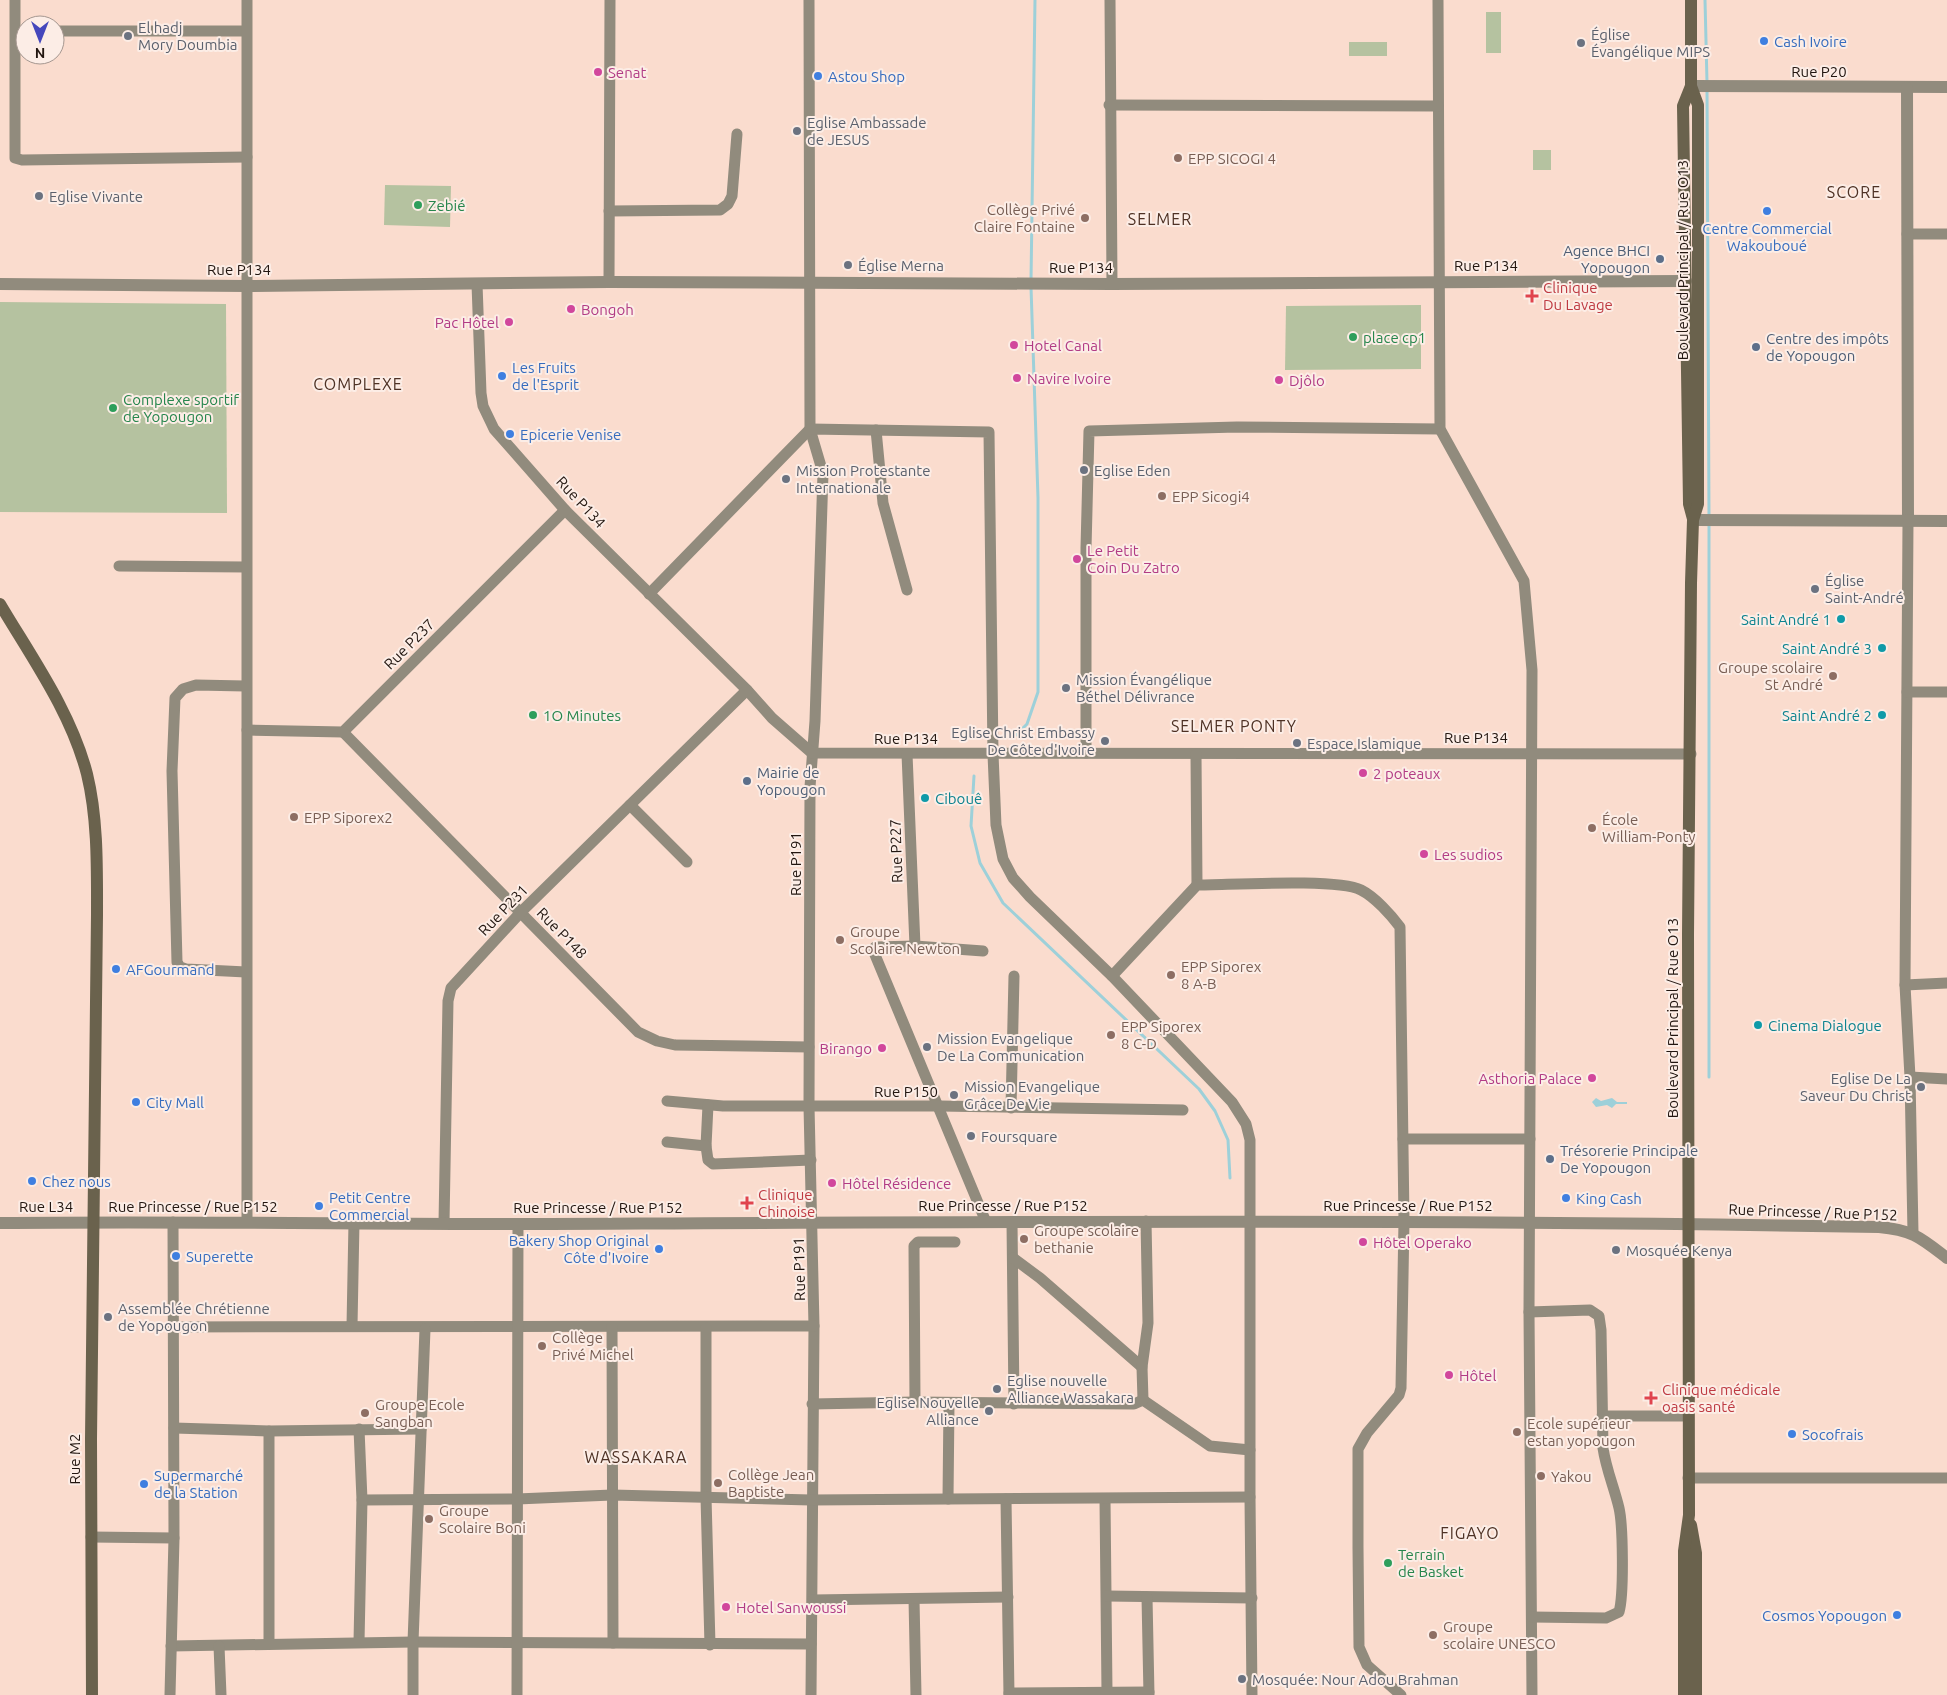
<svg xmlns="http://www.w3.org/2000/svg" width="1947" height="1695" font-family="Ubuntu,sans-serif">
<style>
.green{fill:#b5c2a0}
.water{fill:#9dd0d9}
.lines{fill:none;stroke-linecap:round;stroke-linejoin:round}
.stream{stroke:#9dd0d9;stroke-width:3}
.minor{stroke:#918b7d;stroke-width:11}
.tertiary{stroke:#918b7d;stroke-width:12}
.secondary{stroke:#6a624d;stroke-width:12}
.worship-dot{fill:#6b7280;stroke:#fcede6;stroke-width:2}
.shop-dot{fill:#3f7fe0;stroke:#fcede6;stroke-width:2}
.hotel-dot{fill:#d1479c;stroke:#fcede6;stroke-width:2}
.education-dot{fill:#8d6e63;stroke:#fcede6;stroke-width:2}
.leisure-dot{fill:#2e9e5b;stroke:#fcede6;stroke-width:2}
.service-dot{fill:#5c6f8a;stroke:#fcede6;stroke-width:2}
.health-dot{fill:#e0444e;stroke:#fcede6;stroke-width:2}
.culture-dot{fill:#0f9aa8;stroke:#fcede6;stroke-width:2}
.labels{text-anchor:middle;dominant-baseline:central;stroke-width:4;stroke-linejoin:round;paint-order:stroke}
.worship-label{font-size:15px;fill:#5b616d;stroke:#fcede6;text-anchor:start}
.shop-label{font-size:15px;fill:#366cbe;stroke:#fcede6;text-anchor:start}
.street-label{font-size:15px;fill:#221610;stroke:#fcede6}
.hotel-label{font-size:15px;fill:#b23c85;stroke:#fcede6;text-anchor:start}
.education-label{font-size:15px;fill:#785e54;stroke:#fcede6;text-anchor:start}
.leisure-label{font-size:15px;fill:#27864d;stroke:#fcede6;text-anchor:start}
.service-label{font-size:15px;fill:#4e5e75;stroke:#fcede6;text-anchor:start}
.health-label{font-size:15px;fill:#be3a42;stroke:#fcede6;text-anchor:start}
.culture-label{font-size:15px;fill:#0d838f;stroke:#fcede6;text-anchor:end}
.neighbourhood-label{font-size:16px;letter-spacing:1px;fill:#4e3124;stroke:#fcede6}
</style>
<rect width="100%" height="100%" fill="#fadcce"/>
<!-- green -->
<g class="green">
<rect x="1486" y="12" width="15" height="41"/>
<rect x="1349" y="42" width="38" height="14"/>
<rect x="1533" y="150" width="18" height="20"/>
<path d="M 385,185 L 451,186 L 450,227 L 384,225 Z"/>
<path d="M 0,302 L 226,304 L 227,513 L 0,512 Z"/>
<path d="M 1421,305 L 1421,369 L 1285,370 L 1286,306 Z"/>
</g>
<!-- water -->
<path class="water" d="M 1596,1098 L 1601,1101 L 1612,1098 L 1617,1102 L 1627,1102 L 1627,1104 L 1616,1104 L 1612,1108 L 1607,1105 L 1596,1107 L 1592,1102 Z"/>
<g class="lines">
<!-- stream -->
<g class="stream">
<path d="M 1705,0 L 1707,82"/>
<path d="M 1707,88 L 1709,517"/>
<path d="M 1031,281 L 1035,0"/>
<path d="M 1709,523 L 1709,1077"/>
<path d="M 1016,735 L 1027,724 L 1038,692 L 1038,498 L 1031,287"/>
<path d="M 974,776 L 971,826 L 980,863 L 1003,903 L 1199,1089 L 1215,1111 L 1228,1140 L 1230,1178"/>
</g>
<!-- minor -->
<g class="minor">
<path d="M 15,0 L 15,158 L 22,160 L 247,157"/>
<path d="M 809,0 L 810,429 L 823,473 L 815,721 L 810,787 L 809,1106 L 814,1326 L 811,1695"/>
<path d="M 1110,0 L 1112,284"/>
<path d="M 1438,0 L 1440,429 L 1524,581 L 1532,670 L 1529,1312 L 1532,1695"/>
<path d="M 55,31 L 246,31"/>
<path d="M 1109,105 L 1438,106"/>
<path d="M 609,211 L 720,210 L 728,204 L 732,196 L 737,134"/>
<path d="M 1907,234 L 1947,234"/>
<path d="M 609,282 L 610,0"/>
<path d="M 477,284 L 481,393 L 483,406 L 494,429 L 565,510 L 747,690 L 772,718 L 812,753 L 1691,754"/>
<path d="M 876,430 L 883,503 L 907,590"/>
<path d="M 1908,521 L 1905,985 L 1910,1077 L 1913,1233"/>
<path d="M 119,566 L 246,567"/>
<path d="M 649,594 L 810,429 L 989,432 L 993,754 L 996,825 L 1003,859 L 1013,878 L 1030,897 L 1112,976 L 1232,1102 L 1246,1124 L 1250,1140 L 1250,1497 L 1252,1695"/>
<path d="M 245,686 L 196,685 L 183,689 L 175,698 L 172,771 L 177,962 L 180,967 L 186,969 L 246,972"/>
<path d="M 1907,692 L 1947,692"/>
<path d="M 247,730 L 343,732 L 565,510"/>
<path d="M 343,732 L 638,1032 L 657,1041 L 675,1045 L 809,1047"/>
<path d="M 1086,753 L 1086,548 L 1089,431 L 1237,427 L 1440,429"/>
<path d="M 907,754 L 915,946"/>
<path d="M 1196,754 L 1197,885"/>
<path d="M 630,805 L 687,862"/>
<path d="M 983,951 L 915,946 L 875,947 L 873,950 L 986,1222"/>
<path d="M 1112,976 L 1197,885 C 1229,885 1337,878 1361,890 C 1375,897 1391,915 1400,927 L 1404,1221 L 1401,1388 L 1399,1395 L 1367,1433 L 1358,1449 L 1358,1547 L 1359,1647 L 1367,1665 L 1401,1695"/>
<path d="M 1905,985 L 1947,983"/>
<path d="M 1910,1077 L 1947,1079"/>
<path d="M 667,1101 L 723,1106 L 939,1106 L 1183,1110"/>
<path d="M 708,1105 L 706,1146 L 708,1160 L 713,1164 L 811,1160"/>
<path d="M 1011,1108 L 1014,976"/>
<path d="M 1403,1139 L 1530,1139"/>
<path d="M 667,1142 L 706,1146"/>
<path d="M 247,1222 L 247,0"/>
<path d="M 1012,1222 L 1014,1404"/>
<path d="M 444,1223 L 448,1001 L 451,988 L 521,912 L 747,690"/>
<path d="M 1013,1258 L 1040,1278 L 1142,1367"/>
<path d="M 1529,1312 L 1590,1310 L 1599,1316 L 1601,1330 L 1603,1448 C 1606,1469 1614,1487 1619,1508 C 1623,1525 1624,1595 1619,1612 L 1606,1618 L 1532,1617"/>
<path d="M 352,1326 L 354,1222"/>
<path d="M 172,1327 L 814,1326"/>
<path d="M 612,1327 L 613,1643"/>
<path d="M 706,1328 L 706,1497 L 710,1645"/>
<path d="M 1143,1400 L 1142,1367 L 1148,1323 L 1146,1221"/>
<path d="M 1143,1400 L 1210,1446 L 1250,1450"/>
<path d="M 915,1402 L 914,1246 L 918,1242 L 955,1242"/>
<path d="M 812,1404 L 915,1402 L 1134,1404 L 1143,1400"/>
<path d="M 1602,1416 L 1688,1416"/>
<path d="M 174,1428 L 269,1431 L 421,1429"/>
<path d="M 359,1429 L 362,1500 L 359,1642"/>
<path d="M 1688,1478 L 1947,1478"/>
<path d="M 948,1499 L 949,1403"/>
<path d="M 1006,1499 L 1009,1695"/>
<path d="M 1105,1499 L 1107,1692"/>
<path d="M 362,1500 L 517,1499 L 612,1495 L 811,1500 L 1250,1497"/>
<path d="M 91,1537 L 174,1538"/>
<path d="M 1107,1596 L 1252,1598"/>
<path d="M 1147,1597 L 1149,1695"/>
<path d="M 914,1599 L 916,1695"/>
<path d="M 813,1600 L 1008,1597"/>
<path d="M 269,1644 L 269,1431"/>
<path d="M 171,1646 L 413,1642 L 811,1644"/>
<path d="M 219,1646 L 221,1695"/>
<path d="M 1009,1693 L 1149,1692"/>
<path d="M 170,1695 L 174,1538 L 173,1222"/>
<path d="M 413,1695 L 413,1642 L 425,1329"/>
<path d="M 517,1695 L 518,1224"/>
</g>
<!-- tertiary -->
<g class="tertiary">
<path d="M 1691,86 L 1947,87"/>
<path d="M 1907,88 L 1908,521"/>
<path d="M 0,284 L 246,286 L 609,282 L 1112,284 L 1686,281"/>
<path d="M 1693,520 L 1947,521"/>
<path d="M 0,1223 C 176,1221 353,1224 529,1224 C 979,1222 1429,1219 1879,1227 C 1913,1230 1921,1238 1947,1258"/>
</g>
<!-- secondary -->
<g class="secondary">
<path d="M 1691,86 L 1683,106 L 1689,504 L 1693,519"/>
<path d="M 0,604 C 32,658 71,712 87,774 C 98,819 97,869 97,915 L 91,1439 L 92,1695"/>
<path d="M 1691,1525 L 1696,1553 L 1696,1695"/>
<path d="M 1684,1695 L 1684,1551 L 1689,1515 L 1688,934 L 1691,583 L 1693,520 L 1698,504 L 1698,105 L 1691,86 L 1691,0"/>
</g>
</g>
<!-- markers -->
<g class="worship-dot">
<circle cx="128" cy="36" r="5"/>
<circle cx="1581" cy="43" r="5"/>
<circle cx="797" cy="131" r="5"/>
<circle cx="39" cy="196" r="5"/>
<circle cx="848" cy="265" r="5"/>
<circle cx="1084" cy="470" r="5"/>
<circle cx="786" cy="479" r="5"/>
<circle cx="1815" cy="589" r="5"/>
<circle cx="1066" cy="688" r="5"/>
<circle cx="1105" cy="741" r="5"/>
<circle cx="1297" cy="743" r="5"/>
<circle cx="927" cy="1047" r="5"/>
<circle cx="1921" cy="1087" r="5"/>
<circle cx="954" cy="1095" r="5"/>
<circle cx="971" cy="1136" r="5"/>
<circle cx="1616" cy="1250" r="5"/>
<circle cx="108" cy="1317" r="5"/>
<circle cx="997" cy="1389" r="5"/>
<circle cx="989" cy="1411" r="5"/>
<circle cx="1242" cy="1679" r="5"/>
</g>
<g class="shop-dot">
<circle cx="1764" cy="41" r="5"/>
<circle cx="818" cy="76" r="5"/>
<circle cx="1767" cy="211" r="5"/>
<circle cx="502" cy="376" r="5"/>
<circle cx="510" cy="434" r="5"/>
<circle cx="116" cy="969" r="5"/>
<circle cx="136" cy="1102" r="5"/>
<circle cx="32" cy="1181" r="5"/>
<circle cx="1566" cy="1198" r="5"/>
<circle cx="319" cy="1206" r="5"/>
<circle cx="659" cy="1249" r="5"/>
<circle cx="176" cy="1256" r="5"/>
<circle cx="1792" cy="1434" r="5"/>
<circle cx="144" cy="1484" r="5"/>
<circle cx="1897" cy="1615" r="5"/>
</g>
<g class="hotel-dot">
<circle cx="598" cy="72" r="5"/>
<circle cx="571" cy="309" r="5"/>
<circle cx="509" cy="322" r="5"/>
<circle cx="1014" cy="345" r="5"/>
<circle cx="1017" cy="378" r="5"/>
<circle cx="1279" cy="380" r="5"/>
<circle cx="1077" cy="559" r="5"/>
<circle cx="1363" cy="773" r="5"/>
<circle cx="1424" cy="854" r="5"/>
<circle cx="882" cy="1048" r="5"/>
<circle cx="1592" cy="1078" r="5"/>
<circle cx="832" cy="1183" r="5"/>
<circle cx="1363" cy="1242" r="5"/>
<circle cx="1449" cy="1375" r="5"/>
<circle cx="726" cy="1607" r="5"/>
</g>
<g class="education-dot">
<circle cx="1178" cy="158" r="5"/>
<circle cx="1085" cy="218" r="5"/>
<circle cx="1162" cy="496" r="5"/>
<circle cx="1833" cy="676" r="5"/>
<circle cx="294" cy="817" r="5"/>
<circle cx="1592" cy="828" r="5"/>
<circle cx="840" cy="940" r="5"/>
<circle cx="1171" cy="975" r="5"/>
<circle cx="1111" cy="1035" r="5"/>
<circle cx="1024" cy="1239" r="5"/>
<circle cx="542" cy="1346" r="5"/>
<circle cx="365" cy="1413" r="5"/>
<circle cx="1517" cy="1432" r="5"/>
<circle cx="1541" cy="1476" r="5"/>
<circle cx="718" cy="1483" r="5"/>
<circle cx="429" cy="1519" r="5"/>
<circle cx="1433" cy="1635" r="5"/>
</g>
<g class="leisure-dot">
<circle cx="418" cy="205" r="5"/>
<circle cx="1353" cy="337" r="5"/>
<circle cx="113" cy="408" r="5"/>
<circle cx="533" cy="715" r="5"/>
<circle cx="1388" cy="1563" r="5"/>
</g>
<g class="service-dot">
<circle cx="1660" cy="259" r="5"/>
<circle cx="1756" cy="347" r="5"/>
<circle cx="747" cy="781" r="5"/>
<circle cx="1550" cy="1159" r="5"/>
</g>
<g class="health-dot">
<path d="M1529.5 288.5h5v5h5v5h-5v5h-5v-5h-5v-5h5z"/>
<path d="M744.5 1195.5h5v5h5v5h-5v5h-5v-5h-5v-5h5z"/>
<path d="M1648.5 1390.5h5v5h5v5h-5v5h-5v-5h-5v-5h5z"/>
</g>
<g class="culture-dot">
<circle cx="1841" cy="619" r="5"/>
<circle cx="1882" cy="648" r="5"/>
<circle cx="1882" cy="715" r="5"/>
<circle cx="925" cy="798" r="5"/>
<circle cx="1758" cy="1025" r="5"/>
</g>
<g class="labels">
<!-- worship labels -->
<g class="worship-label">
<text x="138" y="27">El hadj<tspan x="138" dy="17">Mory Doumbia</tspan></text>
<text x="1591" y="34">Église<tspan x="1591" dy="17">Évangélique MIPS</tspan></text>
<text x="807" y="122">Eglise Ambassade<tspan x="807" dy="17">de JESUS</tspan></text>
<text x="49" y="196">Eglise Vivante</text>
<text x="858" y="265">Église Merna</text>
<text x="796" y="470">Mission Protestante<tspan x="796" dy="17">Internationale</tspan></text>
<text x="1094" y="470">Eglise Eden</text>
<text x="1825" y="580">Église<tspan x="1825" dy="17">Saint-André</tspan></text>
<text x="1076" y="679">Mission Évangélique<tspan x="1076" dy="17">Béthel Délivrance</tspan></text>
<text x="1095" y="732" text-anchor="end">Eglise Christ Embassy<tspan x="1095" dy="17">De Côte d'Ivoire</tspan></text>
<text x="1307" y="743">Espace Islamique</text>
<text x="937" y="1038">Mission Evangelique<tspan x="937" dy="17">De La Communication</tspan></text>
<text x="1911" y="1078" text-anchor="end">Eglise De La<tspan x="1911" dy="17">Saveur Du Christ</tspan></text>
<text x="964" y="1086">Mission Evangelique<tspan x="964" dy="17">Grâce De Vie</tspan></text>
<text x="981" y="1136">Foursquare</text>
<text x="1626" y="1250">Mosquée Kenya</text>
<text x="118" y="1308">Assemblée Chrétienne<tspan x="118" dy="17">de Yopougon</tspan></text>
<text x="1007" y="1380">Eglise nouvelle<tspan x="1007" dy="17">Alliance Wassakara</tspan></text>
<text x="979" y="1402" text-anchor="end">Eglise Nouvelle<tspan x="979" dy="17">Alliance</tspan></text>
<text x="1252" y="1679">Mosquée: Nour Adou Brahman</text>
</g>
<!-- shop labels -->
<g class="shop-label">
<text x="1774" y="41">Cash Ivoire</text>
<text x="828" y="76">Astou Shop</text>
<text x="1767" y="228" text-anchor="middle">Centre Commercial<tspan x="1767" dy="17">Wakouboué</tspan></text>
<text x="512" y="367">Les Fruits<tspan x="512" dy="17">de l'Esprit</tspan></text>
<text x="520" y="434">Epicerie Venise</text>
<text x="126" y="969">AFGourmand</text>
<text x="146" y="1102">City Mall</text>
<text x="42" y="1181">Chez nous</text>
<text x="329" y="1197">Petit Centre<tspan x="329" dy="17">Commercial</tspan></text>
<text x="1576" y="1198">King Cash</text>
<text x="649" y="1240" text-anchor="end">Bakery Shop Original<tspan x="649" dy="17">Côte d'Ivoire</tspan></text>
<text x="186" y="1256">Superette</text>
<text x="1802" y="1434">Socofrais</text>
<text x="154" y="1475">Supermarché<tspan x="154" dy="17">de la Station</tspan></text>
<text x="1887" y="1615" text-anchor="end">Cosmos Yopougon</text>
</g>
<!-- street labels -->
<g class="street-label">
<text x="1819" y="71">Rue P20</text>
<text transform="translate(1682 260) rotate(-90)">Boulevard Principal / Rue O13</text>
<text x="1486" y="265">Rue P134</text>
<text x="1081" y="267">Rue P134</text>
<text x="239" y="269">Rue P134</text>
<text transform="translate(581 502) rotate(47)">Rue P134</text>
<text transform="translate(409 644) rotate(-45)">Rue P237</text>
<text x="1476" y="737">Rue P134</text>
<text x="906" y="738">Rue P134</text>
<text transform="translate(896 851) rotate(-92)">Rue P227</text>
<text transform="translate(795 864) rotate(-90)">Rue P191</text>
<text transform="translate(503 910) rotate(-46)">Rue P231</text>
<text transform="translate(562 933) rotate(46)">Rue P148</text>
<text transform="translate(1672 1018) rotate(-90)">Boulevard Principal / Rue O13</text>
<text x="906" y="1091">Rue P150</text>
<text x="1003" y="1205">Rue Princesse / Rue P152</text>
<text x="1408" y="1205">Rue Princesse / Rue P152</text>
<text x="46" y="1206">Rue L34</text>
<text x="193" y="1206">Rue Princesse / Rue P152</text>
<text x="598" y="1207">Rue Princesse / Rue P152</text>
<text transform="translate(1813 1212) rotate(2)">Rue Princesse / Rue P152</text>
<text transform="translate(799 1269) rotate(-91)">Rue P191</text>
<text transform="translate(74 1459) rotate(-90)">Rue M2</text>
</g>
<!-- hotel labels -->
<g class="hotel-label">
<text x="608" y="72">Senat</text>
<text x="581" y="309">Bongoh</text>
<text x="499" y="322" text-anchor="end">Pac Hôtel</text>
<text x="1024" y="345">Hotel Canal</text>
<text x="1027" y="378">Navire Ivoire</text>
<text x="1289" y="380">Djôlo</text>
<text x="1087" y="550">Le Petit<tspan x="1087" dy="17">Coin Du Zatro</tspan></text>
<text x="1373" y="773">2 poteaux</text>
<text x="1434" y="854">Les sudios</text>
<text x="872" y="1048" text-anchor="end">Birango</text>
<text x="1582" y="1078" text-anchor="end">Asthoria Palace</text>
<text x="842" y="1183">Hôtel Résidence</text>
<text x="1373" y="1242">Hôtel Operako</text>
<text x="1459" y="1375">Hôtel</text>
<text x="736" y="1607">Hotel Sanwoussi</text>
</g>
<!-- education labels -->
<g class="education-label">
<text x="1188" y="158">EPP SICOGI 4</text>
<text x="1075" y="209" text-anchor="end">Collège Privé<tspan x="1075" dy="17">Claire Fontaine</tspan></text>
<text x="1172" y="496">EPP Sicogi4</text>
<text x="1823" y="667" text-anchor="end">Groupe scolaire<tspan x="1823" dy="17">St André</tspan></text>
<text x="304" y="817">EPP Siporex2</text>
<text x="1602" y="819">École<tspan x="1602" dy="17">William-Ponty</tspan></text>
<text x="850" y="931">Groupe<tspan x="850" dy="17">Scolaire Newton</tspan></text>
<text x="1181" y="966">EPP Siporex<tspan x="1181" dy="17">8 A-B</tspan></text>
<text x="1121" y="1026">EPP Siporex<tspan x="1121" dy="17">8 C-D</tspan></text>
<text x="1034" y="1230">Groupe scolaire<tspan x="1034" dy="17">bethanie</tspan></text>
<text x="552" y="1337">Collège<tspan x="552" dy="17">Privé Michel</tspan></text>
<text x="375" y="1404">Groupe Ecole<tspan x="375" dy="17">Sangban</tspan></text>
<text x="1527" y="1423">Ecole supérieur<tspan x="1527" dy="17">estan yopougon</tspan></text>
<text x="728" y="1474">Collège Jean<tspan x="728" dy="17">Baptiste</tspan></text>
<text x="1551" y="1476">Yakou</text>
<text x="439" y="1510">Groupe<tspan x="439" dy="17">Scolaire Boni</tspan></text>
<text x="1443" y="1626">Groupe<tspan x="1443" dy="17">scolaire UNESCO</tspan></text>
</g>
<!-- leisure labels -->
<g class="leisure-label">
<text x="428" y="205">Zebié</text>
<text x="1363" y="337">place cp1</text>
<text x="123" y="399">Complexe sportif<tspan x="123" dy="17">de Yopougon</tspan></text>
<text x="543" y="715">1O Minutes</text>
<text x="1398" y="1554">Terrain<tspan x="1398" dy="17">de Basket</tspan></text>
</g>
<!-- service labels -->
<g class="service-label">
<text x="1650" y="250" text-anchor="end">Agence BHCI<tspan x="1650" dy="17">Yopougon</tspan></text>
<text x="1766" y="338">Centre des impôts<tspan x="1766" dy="17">de Yopougon</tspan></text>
<text x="757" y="772">Mairie de<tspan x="757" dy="17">Yopougon</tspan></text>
<text x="1560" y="1150">Trésorerie Principale<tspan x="1560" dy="17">De Yopougon</tspan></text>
</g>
<!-- health labels -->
<g class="health-label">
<text x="1543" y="287">Clinique<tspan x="1543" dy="17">Du Lavage</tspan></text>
<text x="758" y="1194">Clinique<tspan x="758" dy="17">Chinoise</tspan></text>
<text x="1662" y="1389">Clinique médicale<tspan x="1662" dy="17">oasis santé</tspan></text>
</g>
<!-- culture labels -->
<g class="culture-label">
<text x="1831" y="619">Saint André 1</text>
<text x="1872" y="648">Saint André 3</text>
<text x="1872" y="715">Saint André 2</text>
<text x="935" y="798" text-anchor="start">Cibouê</text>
<text x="1768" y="1025" text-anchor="start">Cinema Dialogue</text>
</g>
<!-- neighbourhood labels -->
<g class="neighbourhood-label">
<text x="1854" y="192">SCORE</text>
<text x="1160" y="219">SELMER</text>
<text x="358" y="384">COMPLEXE</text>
<text x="1234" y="726">SELMER PONTY</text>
<text x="636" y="1457">WASSAKARA</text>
<text x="1470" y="1533">FIGAYO</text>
</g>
</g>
<!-- north arrow -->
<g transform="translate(40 40) rotate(180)"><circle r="24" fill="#fcede6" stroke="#a59790"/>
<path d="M0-4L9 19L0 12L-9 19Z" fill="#4547bc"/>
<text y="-8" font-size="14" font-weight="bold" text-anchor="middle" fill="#221610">N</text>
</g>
</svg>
